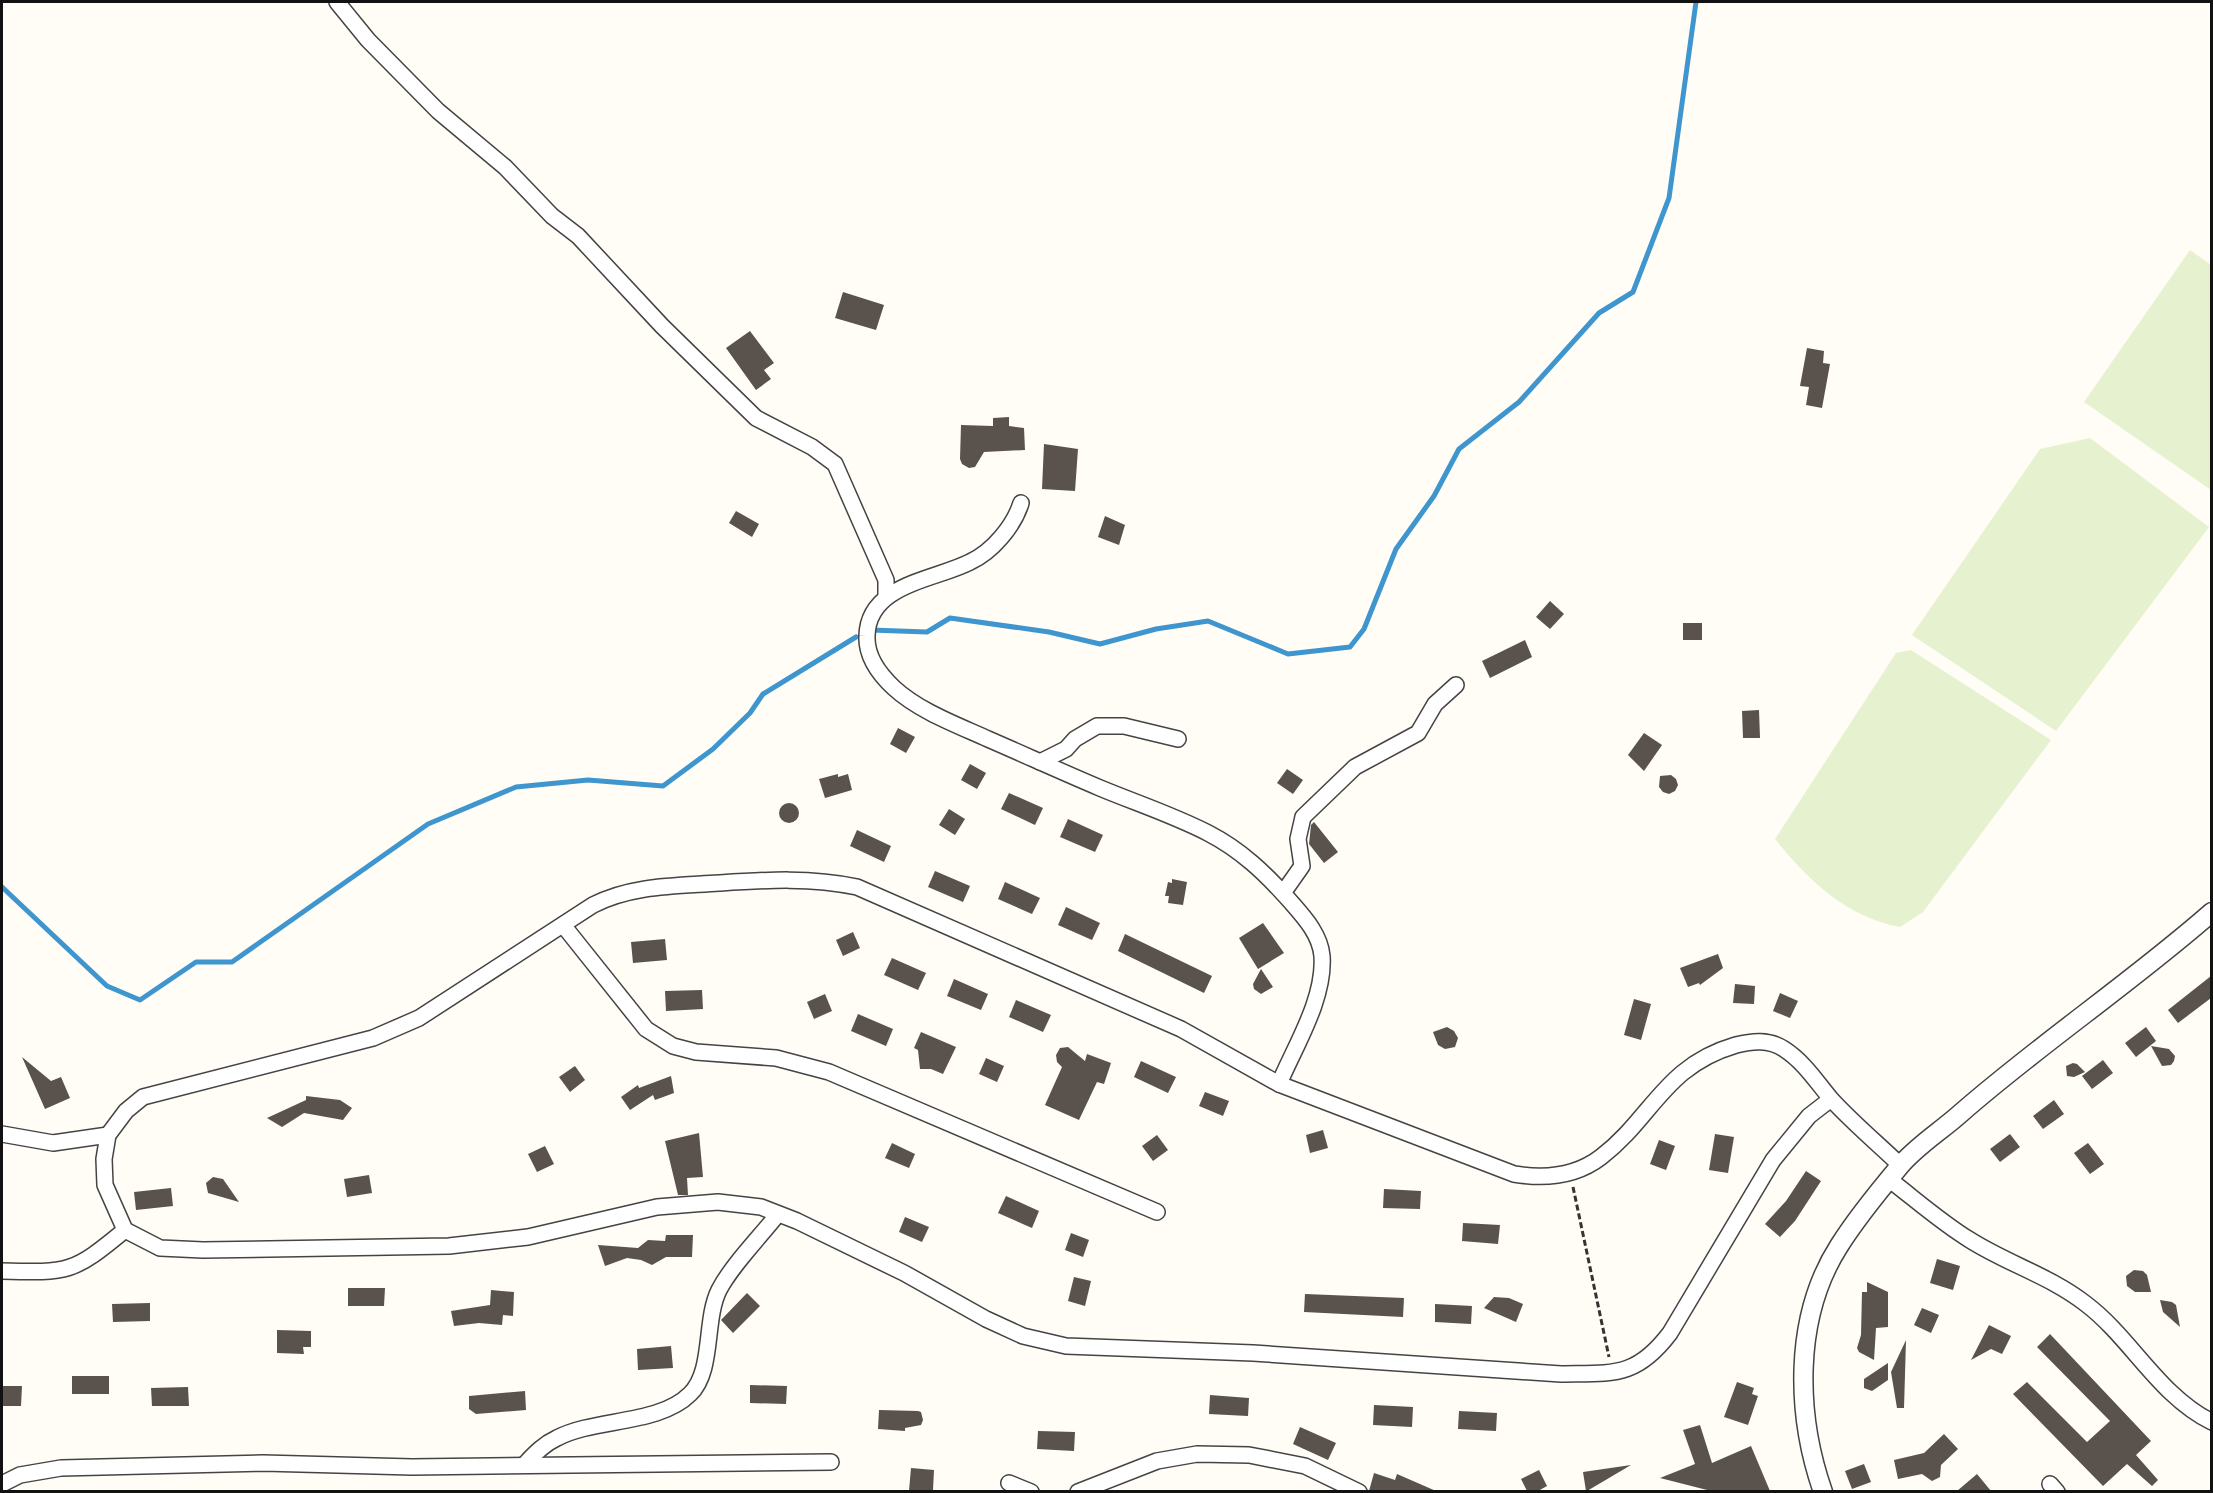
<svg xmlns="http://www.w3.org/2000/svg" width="2213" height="1493" font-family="Spectral,serif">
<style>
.pitch{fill:#e6f2cf}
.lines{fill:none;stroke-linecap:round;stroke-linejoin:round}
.stream{stroke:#3f96cf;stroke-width:5}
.building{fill:#5a524d}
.minor-casing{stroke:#444;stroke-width:18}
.tertiary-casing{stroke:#444;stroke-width:21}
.path{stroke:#333;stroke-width:3;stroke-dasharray:6 3;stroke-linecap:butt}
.minor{stroke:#fff;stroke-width:15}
.tertiary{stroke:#fff;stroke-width:18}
</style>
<rect width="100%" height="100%" fill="#fffdf5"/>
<!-- pitch -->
<g class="pitch">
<path d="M 2190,250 L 2211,265 L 2211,490 L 2084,402 Z"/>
<path d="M 2090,438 L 2209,527 L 2056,731 L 1912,635 L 2040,449 Z"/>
<path d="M 1911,650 L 2051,740 L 1923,912 L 1900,927 C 1846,917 1808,880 1775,839 L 1896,653 Z"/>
</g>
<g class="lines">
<!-- stream -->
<g class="stream">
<path d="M 871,630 L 927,632 L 950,618 L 1049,632 L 1100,644 L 1156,629 L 1208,621 L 1288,654 L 1350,647 L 1364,629 L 1396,549 L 1434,496 L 1459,449 L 1519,402 L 1599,313 L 1633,292 L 1669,198 L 1696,2"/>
<path d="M 2,887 L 107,986 L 140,1000 L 196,962 L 232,962 L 428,824 L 516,787 L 588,780 L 663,786 L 713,749 L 750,713 L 763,694 L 856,637"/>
</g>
</g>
<!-- building -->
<g class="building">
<path d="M 843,292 L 884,305 L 876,330 L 835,318 Z"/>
<path d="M 750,331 L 774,363 L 764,370 L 771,379 L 756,390 L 726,348 Z"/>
<path d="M 1807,348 L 1824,351 L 1823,363 L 1830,364 L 1822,408 L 1806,405 L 1809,387 L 1800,386 Z"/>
<path d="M 1009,417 L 1009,426 L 1024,428 L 1025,450 L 984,452 L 975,467 L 969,468 L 962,464 L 960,459 L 961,425 L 993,426 L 993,418 Z"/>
<path d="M 1044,444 L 1078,449 L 1075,491 L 1042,489 Z"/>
<path d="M 736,511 L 759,524 L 752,537 L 729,523 Z"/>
<path d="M 1105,516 L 1125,525 L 1119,545 L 1098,537 Z"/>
<path d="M 1550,601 L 1564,614 L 1550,629 L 1536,617 Z"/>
<rect x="1683" y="623" width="19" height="17"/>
<path d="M 1525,640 L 1532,657 L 1490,678 L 1482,661 Z"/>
<path d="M 1759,710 L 1760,738 L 1743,738 L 1742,711 Z"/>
<path d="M 898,728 L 915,737 L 906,753 L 890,744 Z"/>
<path d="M 1644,733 L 1662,745 L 1644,771 L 1628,755 Z"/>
<path d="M 970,764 L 986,773 L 977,789 L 961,780 Z"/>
<path d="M 1287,769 L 1303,780 L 1293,794 L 1277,783 Z"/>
<path d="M 838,774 L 838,777 L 848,774 L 852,790 L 825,798 L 819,779 Z"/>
<path d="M 1671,775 L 1676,779 L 1678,785 L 1675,791 L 1669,794 L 1663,792 L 1659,787 L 1660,776 Z"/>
<path d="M 1009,793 L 1043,808 L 1035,825 L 1001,809 Z"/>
<circle cx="789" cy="813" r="10"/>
<path d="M 949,809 L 965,819 L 955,835 L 939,825 Z"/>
<path d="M 1068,819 L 1103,835 L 1095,852 L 1060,837 Z"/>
<path d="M 1314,822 L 1338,852 L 1324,863 L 1309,844 L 1311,825 Z"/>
<path d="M 857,830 L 891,846 L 884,862 L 850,846 Z"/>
<path d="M 935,871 L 970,886 L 963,902 L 928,887 Z"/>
<path d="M 1172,879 L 1187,882 L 1183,905 L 1168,903 L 1169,896 L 1165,896 L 1168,882 L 1172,883 Z"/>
<path d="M 1005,882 L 1040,898 L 1032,914 L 998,899 Z"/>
<path d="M 1066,907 L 1100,923 L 1092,940 L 1058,925 Z"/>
<path d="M 1263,923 L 1284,953 L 1258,969 L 1239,938 Z"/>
<path d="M 853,932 L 860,948 L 843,956 L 836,940 Z"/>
<path d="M 1125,934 L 1212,976 L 1204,993 L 1118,951 Z"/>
<path d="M 665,939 L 667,960 L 633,963 L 631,942 Z"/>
<path d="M 1718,954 L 1723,968 L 1700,985 L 1699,983 L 1688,987 L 1680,968 Z"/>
<path d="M 892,958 L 926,973 L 918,990 L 884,975 Z"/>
<path d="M 1261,969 L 1273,987 L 1261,994 L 1254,989 L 1253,984 Z"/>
<path d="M 2211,976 L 2211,998 L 2178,1023 L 2168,1010 Z"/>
<path d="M 954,979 L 988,994 L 981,1010 L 947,996 Z"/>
<path d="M 1735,984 L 1755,986 L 1754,1004 L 1733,1003 Z"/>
<path d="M 702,990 L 703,1009 L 666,1011 L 665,991 Z"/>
<path d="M 1780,993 L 1798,1001 L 1790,1018 L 1773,1011 Z"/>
<path d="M 825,994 L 832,1011 L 814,1019 L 807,1002 Z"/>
<path d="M 1634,999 L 1651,1004 L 1641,1040 L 1624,1035 Z"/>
<path d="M 1016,1000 L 1051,1015 L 1043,1032 L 1009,1017 Z"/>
<path d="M 858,1014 L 893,1029 L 886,1046 L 851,1031 Z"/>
<path d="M 1447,1027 L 1454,1031 L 1458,1038 L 1455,1047 L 1445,1049 L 1438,1045 L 1433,1032 Z"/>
<path d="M 2146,1027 L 2156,1041 L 2136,1057 L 2125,1043 Z"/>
<path d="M 921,1032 L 956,1047 L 943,1074 L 931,1069 L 920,1069 L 918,1050 L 914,1048 Z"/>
<path d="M 2151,1046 L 2169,1049 L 2175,1056 L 2174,1061 L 2171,1065 L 2162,1066 Z"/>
<path d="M 1068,1047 L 1085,1061 L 1087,1054 L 1111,1063 L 1104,1084 L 1097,1082 L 1079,1120 L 1045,1105 L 1062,1067 L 1057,1062 L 1056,1055 L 1060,1048 Z"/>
<path d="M 22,1057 L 51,1081 L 61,1077 L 70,1098 L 45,1109 Z"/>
<path d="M 986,1058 L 1004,1066 L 997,1082 L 979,1074 Z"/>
<path d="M 2103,1060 L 2113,1073 L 2092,1089 L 2082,1076 Z"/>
<path d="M 1141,1061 L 1176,1077 L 1168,1093 L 1134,1077 Z"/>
<path d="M 2073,1063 L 2077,1064 L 2085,1072 L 2074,1077 L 2067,1076 L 2066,1066 Z"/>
<path d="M 575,1066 L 585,1080 L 570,1092 L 559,1077 Z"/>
<path d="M 671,1076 L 674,1093 L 655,1100 L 653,1095 L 630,1110 L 621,1097 L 638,1085 L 639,1088 Z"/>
<path d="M 1205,1092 L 1229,1101 L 1223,1116 L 1199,1106 Z"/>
<path d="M 306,1096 L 340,1100 L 352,1108 L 343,1120 L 304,1113 L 282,1127 L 267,1118 L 306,1100 Z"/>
<path d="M 2054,1100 L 2064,1114 L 2043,1129 L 2033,1116 Z"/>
<path d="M 1323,1130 L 1328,1148 L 1310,1153 L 1306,1135 Z"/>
<path d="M 699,1133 L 703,1177 L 687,1178 L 688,1195 L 678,1195 L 665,1141 Z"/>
<path d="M 1715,1134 L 1734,1137 L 1728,1173 L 1709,1170 Z"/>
<path d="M 2010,1134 L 2020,1147 L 2000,1162 L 1990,1149 Z"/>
<path d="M 1157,1135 L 1168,1150 L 1153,1161 L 1142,1146 Z"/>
<path d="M 1659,1140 L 1675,1146 L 1666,1170 L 1650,1164 Z"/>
<path d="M 892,1143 L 915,1154 L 909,1168 L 885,1158 Z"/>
<path d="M 2088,1143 L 2104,1164 L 2090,1174 L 2074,1153 Z"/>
<path d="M 545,1146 L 554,1164 L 537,1172 L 528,1154 Z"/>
<path d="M 1806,1171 L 1821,1181 L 1795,1221 L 1780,1237 L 1765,1224 L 1786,1201 Z"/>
<path d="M 369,1175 L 372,1193 L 347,1197 L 344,1179 Z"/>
<path d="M 213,1177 L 223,1179 L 239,1202 L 208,1193 L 206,1183 Z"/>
<path d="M 171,1188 L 173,1206 L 136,1210 L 134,1192 Z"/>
<path d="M 1384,1189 L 1421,1191 L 1420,1209 L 1383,1208 Z"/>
<path d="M 1006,1196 L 1039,1211 L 1032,1228 L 998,1213 Z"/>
<path d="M 905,1217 L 929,1227 L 922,1242 L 899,1232 Z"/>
<path d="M 1463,1223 L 1500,1225 L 1498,1244 L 1462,1241 Z"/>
<path d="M 1071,1233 L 1089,1240 L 1083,1257 L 1065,1250 Z"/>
<path d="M 666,1235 L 693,1235 L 692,1257 L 666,1257 L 652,1265 L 641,1260 L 627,1258 L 605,1266 L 598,1245 L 638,1248 L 648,1240 L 665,1241 Z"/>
<path d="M 1937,1259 L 1960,1266 L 1953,1290 L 1930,1283 Z"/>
<path d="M 2134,1270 L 2143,1271 L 2147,1275 L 2151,1292 L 2135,1292 L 2127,1286 L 2126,1276 Z"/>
<path d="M 1074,1277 L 1091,1281 L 1085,1306 L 1068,1301 Z"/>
<path d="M 1867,1282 L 1888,1292 L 1888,1327 L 1876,1328 L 1874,1360 L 1859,1352 L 1857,1348 L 1861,1335 L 1862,1292 L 1867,1292 Z"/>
<path d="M 348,1288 L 385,1288 L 384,1306 L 348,1306 Z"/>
<path d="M 491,1290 L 514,1292 L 513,1316 L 503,1315 L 502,1325 L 479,1323 L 454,1326 L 451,1311 L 490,1305 Z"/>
<path d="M 747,1293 L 760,1306 L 733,1333 L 721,1320 Z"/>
<path d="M 1305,1294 L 1404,1298 L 1403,1317 L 1304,1312 Z"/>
<path d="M 1494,1297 L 1509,1298 L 1523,1304 L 1516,1322 L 1484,1308 Z"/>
<path d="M 2160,1300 L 2172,1302 L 2176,1305 L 2180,1327 L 2163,1312 Z"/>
<path d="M 150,1303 L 150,1321 L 113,1322 L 112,1304 Z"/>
<path d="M 1435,1304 L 1472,1306 L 1471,1324 L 1435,1322 Z"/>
<path d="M 1922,1308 L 1939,1315 L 1931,1333 L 1914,1325 Z"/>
<path d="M 1989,1325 L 2011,1336 L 2002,1354 L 1991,1349 L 1971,1360 Z"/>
<path d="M 277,1330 L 311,1331 L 311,1347 L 303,1347 L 304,1354 L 277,1353 Z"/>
<path d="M 2050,1334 L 2151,1441 L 2136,1455 L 2158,1480 L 2152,1486 L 2127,1464 L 2103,1486 L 2013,1394 L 2027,1382 L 2087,1442 L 2110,1421 L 2037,1347 Z"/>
<path d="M 1906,1340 L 1904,1408 L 1897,1408 L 1891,1372 Z"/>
<path d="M 671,1346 L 673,1368 L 638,1370 L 637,1349 Z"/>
<path d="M 1888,1363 L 1888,1380 L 1872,1391 L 1864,1388 L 1864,1379 Z"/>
<rect x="72" y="1376" width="37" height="18"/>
<path d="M 1737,1382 L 1754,1388 L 1752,1394 L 1758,1396 L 1748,1425 L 1724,1417 Z"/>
<path d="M 750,1385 L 787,1386 L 786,1404 L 750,1403 Z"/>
<path d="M 2,1386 L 22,1386 L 21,1406 L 2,1406 Z"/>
<path d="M 188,1387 L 189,1406 L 152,1406 L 151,1388 Z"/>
<path d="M 525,1391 L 526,1410 L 476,1414 L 469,1409 L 469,1396 Z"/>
<path d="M 1210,1395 L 1249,1398 L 1248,1416 L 1209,1414 Z"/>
<path d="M 1374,1405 L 1413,1407 L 1412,1427 L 1373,1425 Z"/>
<path d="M 879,1410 L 918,1411 L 921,1412 L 923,1420 L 921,1425 L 905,1428 L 905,1431 L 878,1429 Z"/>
<path d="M 1459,1411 L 1497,1413 L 1496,1431 L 1458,1429 Z"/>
<path d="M 1700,1425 L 1712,1463 L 1751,1446 L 1770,1491 L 1711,1491 L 1660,1478 L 1695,1464 L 1683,1430 Z"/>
<path d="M 1300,1427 L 1336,1443 L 1328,1460 L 1293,1444 Z"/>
<path d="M 1038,1431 L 1075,1432 L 1074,1451 L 1037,1449 Z"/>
<path d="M 1944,1434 L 1958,1449 L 1941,1465 L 1940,1477 L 1932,1481 L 1922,1474 L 1898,1479 L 1894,1460 L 1924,1453 Z"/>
<path d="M 1864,1464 L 1871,1482 L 1852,1489 L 1845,1471 Z"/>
<path d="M 1631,1465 L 1587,1491 L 1586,1491 L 1583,1472 Z"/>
<path d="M 911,1468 L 934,1470 L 933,1490 L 909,1491 Z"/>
<path d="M 1539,1470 L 1547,1486 L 1538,1491 L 1527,1491 L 1521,1479 Z"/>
<path d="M 1374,1473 L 1395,1480 L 1397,1474 L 1436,1491 L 1369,1491 Z"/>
<path d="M 1977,1474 L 1991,1491 L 1957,1491 Z"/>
</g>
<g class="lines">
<defs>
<g id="minor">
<path d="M 337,2 L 368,40 L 438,111 L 505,167 L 552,216 L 578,236 L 662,326 L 756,418 L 812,447 L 835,464 L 886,580 L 886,597"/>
<path d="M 1021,503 C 1014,526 992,552 970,562 C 935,580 868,584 867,636 C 866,657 879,674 894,688 C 919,711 957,725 988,739 C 1025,755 1062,772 1100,788 C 1136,803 1173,815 1208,833 C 1241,850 1265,873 1290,901 C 1304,917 1320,934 1322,956 C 1325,999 1295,1046 1279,1084"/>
<path d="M 1040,762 L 1066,749 L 1075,739 L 1097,726 L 1124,726 L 1178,739"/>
<path d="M 1283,893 L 1302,866 L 1298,839 L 1303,817 L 1355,767 L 1418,733 L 1435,704 L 1456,685"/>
<path d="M 563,925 L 646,1029 L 673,1046 L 696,1052 L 776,1058 L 829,1072 L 1157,1212"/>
<path d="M 1831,1099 L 1809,1116 L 1773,1160 L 1670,1333 C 1636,1378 1613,1373 1561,1374 L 1253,1353 L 1066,1346 L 1023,1336 L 986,1319 L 904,1273 L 797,1221 L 761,1207 L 718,1202 L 657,1207 L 528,1237 L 449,1246 L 203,1250 L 160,1248 L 125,1230 L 105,1185 L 104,1159 L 108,1135 L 126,1111 L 143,1097 L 373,1038 L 419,1018 L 593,905 C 632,885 676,886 719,883 C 766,880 811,877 857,887 L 1181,1029 L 1279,1084 L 1514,1174 C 1544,1179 1575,1177 1601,1157 C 1653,1117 1664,1066 1736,1045 C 1752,1041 1769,1039 1784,1049 C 1804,1062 1816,1081 1831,1099 C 1852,1122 1877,1143 1900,1165"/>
<path d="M 2,1134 L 53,1143 L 108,1135"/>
<path d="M 1890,1180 C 1916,1200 1942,1223 1970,1240 C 2008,1264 2050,1276 2086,1304 C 2131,1338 2159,1396 2212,1422"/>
<path d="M 2,1271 C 69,1273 73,1273 125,1230"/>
<path d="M 525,1464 C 535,1453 544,1444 557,1438 C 595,1418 659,1425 690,1394 C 714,1371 704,1320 719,1290 C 732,1265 760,1237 778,1214"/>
<path d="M 1009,1483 L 1031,1492"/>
<path d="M 2,1484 L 20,1475 L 61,1468 L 263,1463 L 412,1467 L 831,1462"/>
<path d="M 2050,1484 L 2057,1492"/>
<path d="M 1078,1492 L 1157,1461 L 1197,1454 L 1249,1455 L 1305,1466 L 1359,1492"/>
</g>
<path id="tertiary" d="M 1823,1492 C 1796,1415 1793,1318 1839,1246 C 1856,1219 1878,1192 1899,1167 C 1915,1147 1941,1131 1961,1113 C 2041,1043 2131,983 2212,912"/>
</defs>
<!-- minor casing -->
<use href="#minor" class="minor-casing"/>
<!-- tertiary casing -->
<use href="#tertiary" class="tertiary-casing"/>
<!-- path -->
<path class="path" d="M 1573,1187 L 1609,1357"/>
<!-- minor -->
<use href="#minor" class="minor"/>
<!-- tertiary -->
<use href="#tertiary" class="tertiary"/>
</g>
<!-- border -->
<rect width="2213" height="1493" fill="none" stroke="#111111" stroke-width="6"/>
</svg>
